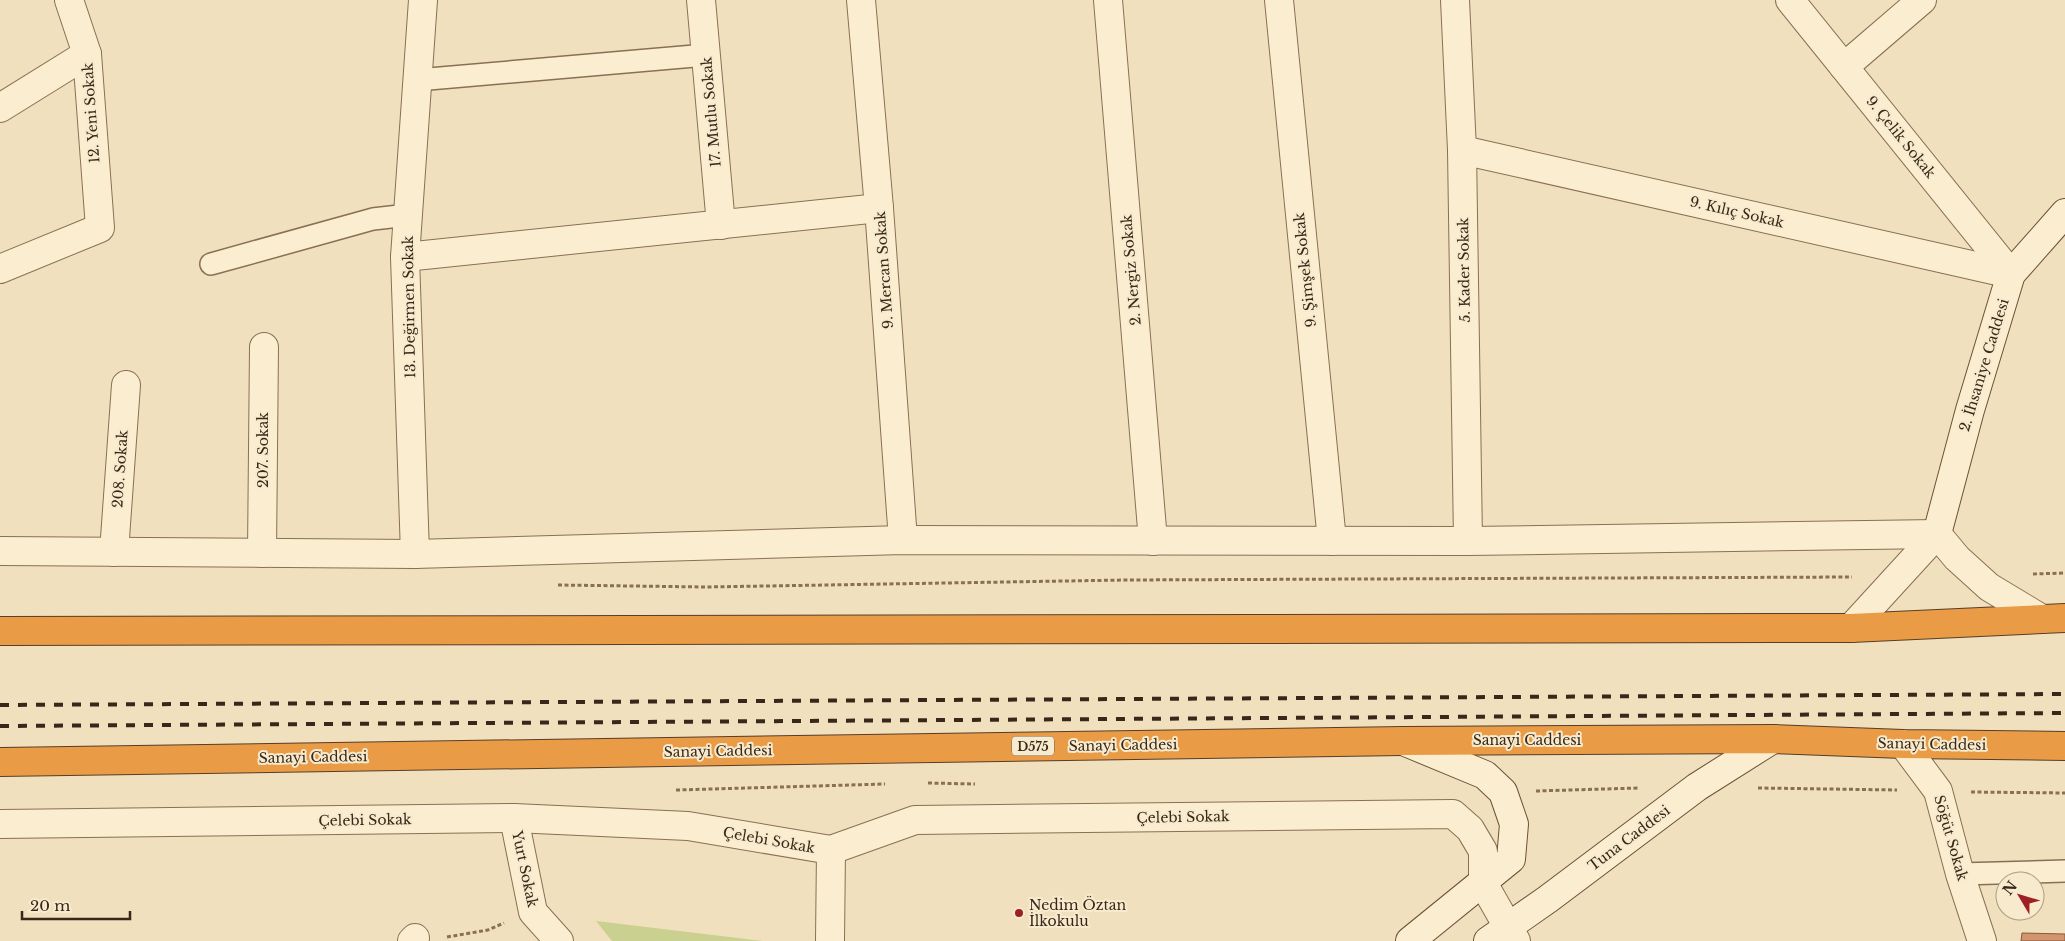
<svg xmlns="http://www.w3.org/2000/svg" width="2065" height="941" font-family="'Libre Baskerville',serif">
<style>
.green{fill:#cad090}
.building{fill:#d2966f;stroke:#8b5739}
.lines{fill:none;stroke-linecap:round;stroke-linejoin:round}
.lane-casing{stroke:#8a6f55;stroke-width:24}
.street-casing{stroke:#8a6f55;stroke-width:30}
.secondary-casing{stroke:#6c5038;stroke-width:30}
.highway-casing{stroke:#573d2a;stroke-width:30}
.path{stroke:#8a6f55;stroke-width:3;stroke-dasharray:4 2.5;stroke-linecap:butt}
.lane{stroke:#fbedd0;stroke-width:21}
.street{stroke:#fbedd0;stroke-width:28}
.secondary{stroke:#fbedd0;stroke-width:28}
.highway{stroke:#e99c45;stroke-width:28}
.rail{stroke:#38281b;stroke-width:4;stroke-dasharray:9 9;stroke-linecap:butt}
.poi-dot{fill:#9e2025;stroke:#f8eacd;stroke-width:2}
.labels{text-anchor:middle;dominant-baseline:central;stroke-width:4;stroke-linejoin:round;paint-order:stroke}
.shield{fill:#f8eacd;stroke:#726250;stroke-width:1}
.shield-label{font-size:12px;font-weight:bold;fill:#38281b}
.street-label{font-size:14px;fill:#38281b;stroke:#f8eacd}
.poi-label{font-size:14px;fill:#38281b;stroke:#f8eacd;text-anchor:start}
</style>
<rect width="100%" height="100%" fill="#f1e0bd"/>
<!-- green -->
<path class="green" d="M 596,921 L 763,941 L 612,941 Z"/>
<!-- building -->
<path class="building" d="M 2022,933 L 2065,934 L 2065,941 L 2021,941 Z"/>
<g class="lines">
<defs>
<g id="lane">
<path d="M 417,80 L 706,55"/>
<path d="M 211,264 L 373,219 L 408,215"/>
<path d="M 1960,874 L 2065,871"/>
</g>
<g id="street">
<path d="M 701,0 L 721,225"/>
<path d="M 861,0 L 879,208 L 903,540"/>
<path d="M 1108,0 L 1153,541"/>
<path d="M 1279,0 L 1332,541"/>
<path d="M 1455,0 L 1462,150 L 1468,541"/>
<path d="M 1790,0 L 2011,274"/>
<path d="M 1844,67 L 1922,0"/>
<path d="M 0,108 L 87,54"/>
<path d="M 1462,150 L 2011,274"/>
<path d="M 405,257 L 879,208"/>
<path d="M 0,269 L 100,228 L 87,54 L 69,0"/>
<path d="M 0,551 L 415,554 L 903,540 L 1468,541 L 1937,534 L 1957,558 L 1989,587 L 2042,619"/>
<path d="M 114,552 L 126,385"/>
<path d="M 262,553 L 264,347"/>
<path d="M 415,554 L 405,257 L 423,0"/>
<path d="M 1851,628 L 1937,534"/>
<path d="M 1903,744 L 1938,791 L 1960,874 L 1982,941"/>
<path d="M 514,818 L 533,912 L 559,941"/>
<path d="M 0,824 L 514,818 L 688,826 L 831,850 L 915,820 L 1453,814 L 1470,829 L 1483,851 L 1483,883 L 1516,941"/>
<path d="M 412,941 L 415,938"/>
<path d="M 830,941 L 831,850"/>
</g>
<g id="secondary">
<path d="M 1937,534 L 1970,410 L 2011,274 L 2065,213"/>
<path d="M 1403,741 L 1485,775 L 1503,792 L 1514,824 L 1511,859 L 1410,941"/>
<path d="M 1488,941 L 1548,899 L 1697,787 L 1773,739"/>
</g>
<g id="highway">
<path d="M 0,631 L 1851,628 L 2065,618"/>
<path d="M 0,762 L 1403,741 L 1773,739 L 1903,744 L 2065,746"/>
</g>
</defs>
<!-- lane casing -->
<use href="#lane" class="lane-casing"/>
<!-- street casing -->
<use href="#street" class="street-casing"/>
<!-- secondary casing -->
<use href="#secondary" class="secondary-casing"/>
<!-- highway casing -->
<use href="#highway" class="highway-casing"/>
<!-- path -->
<g class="path">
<path d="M 2033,574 L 2065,573"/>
<path d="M 558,585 L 706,587 L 1125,580 L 1852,577"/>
<path d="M 928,783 L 975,784"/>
<path d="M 1758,788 L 1897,790"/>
<path d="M 676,790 L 885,784"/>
<path d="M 1536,791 L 1639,788"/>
<path d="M 1971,792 L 2065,793"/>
<path d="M 447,937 L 488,930 L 504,923"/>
</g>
<!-- lane -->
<use href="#lane" class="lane"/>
<!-- street -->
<use href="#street" class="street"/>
<!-- secondary -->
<use href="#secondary" class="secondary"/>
<!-- highway -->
<use href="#highway" class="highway"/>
<!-- rail -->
<g class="rail">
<path d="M 0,705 L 2065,694"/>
<path d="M 0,726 L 2065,713"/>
</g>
</g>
<!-- markers -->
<circle class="poi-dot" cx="1019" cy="913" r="5"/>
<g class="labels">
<!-- shield labels -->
<rect class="shield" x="1012" y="736.5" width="42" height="19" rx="4"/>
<g class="shield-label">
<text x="1033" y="746">D575</text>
</g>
<!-- street labels -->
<g class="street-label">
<text transform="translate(711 112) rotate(-95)">17. Mutlu Sokak</text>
<text transform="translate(91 113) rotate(-94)">12. Yeni Sokak</text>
<text transform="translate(1901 137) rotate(51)">9. Çelik Sokak</text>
<text transform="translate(1737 212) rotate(13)">9. Kılıç Sokak</text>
<text transform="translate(884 270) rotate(-94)">9. Mercan Sokak</text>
<text transform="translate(1131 270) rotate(-95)">2. Nergiz Sokak</text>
<text transform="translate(1305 270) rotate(-96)">9. Şimşek Sokak</text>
<text transform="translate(1464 270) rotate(-91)">5. Kader Sokak</text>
<text transform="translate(409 307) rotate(-91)">13. Değirmen Sokak</text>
<text transform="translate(1984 365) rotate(-73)">2. İhsaniye Caddesi</text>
<text transform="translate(263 450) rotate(-90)">207. Sokak</text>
<text transform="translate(120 469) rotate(-86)">208. Sokak</text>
<text x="1527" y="740">Sanayi Caddesi</text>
<text transform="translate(1932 744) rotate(1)">Sanayi Caddesi</text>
<text transform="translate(1123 745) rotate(-1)">Sanayi Caddesi</text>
<text transform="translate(718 751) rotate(-1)">Sanayi Caddesi</text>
<text transform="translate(313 757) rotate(-1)">Sanayi Caddesi</text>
<text transform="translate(1183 817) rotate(-1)">Çelebi Sokak</text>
<text transform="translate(365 820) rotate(-1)">Çelebi Sokak</text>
<text transform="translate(1629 838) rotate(-37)">Tuna Caddesi</text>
<text transform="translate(1951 838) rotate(74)">Söğüt Sokak</text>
<text transform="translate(769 840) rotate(10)">Çelebi Sokak</text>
<text transform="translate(525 869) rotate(78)">Yurt Sokak</text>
</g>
<!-- poi labels -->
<g class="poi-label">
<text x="1029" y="905">Nedim Öztan<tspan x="1029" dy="16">İlkokulu</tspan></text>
</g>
</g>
<!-- north arrow -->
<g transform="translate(2020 896) rotate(308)"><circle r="24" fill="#f8eacd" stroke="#ab9c86"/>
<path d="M0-4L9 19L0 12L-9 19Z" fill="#9e2025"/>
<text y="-8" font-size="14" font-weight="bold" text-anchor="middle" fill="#38281b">N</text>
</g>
<!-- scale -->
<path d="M22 911v8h108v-8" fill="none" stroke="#38281b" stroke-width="2.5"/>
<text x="30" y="911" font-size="15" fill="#38281b" stroke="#f8eacd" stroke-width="4" paint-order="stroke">20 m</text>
</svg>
